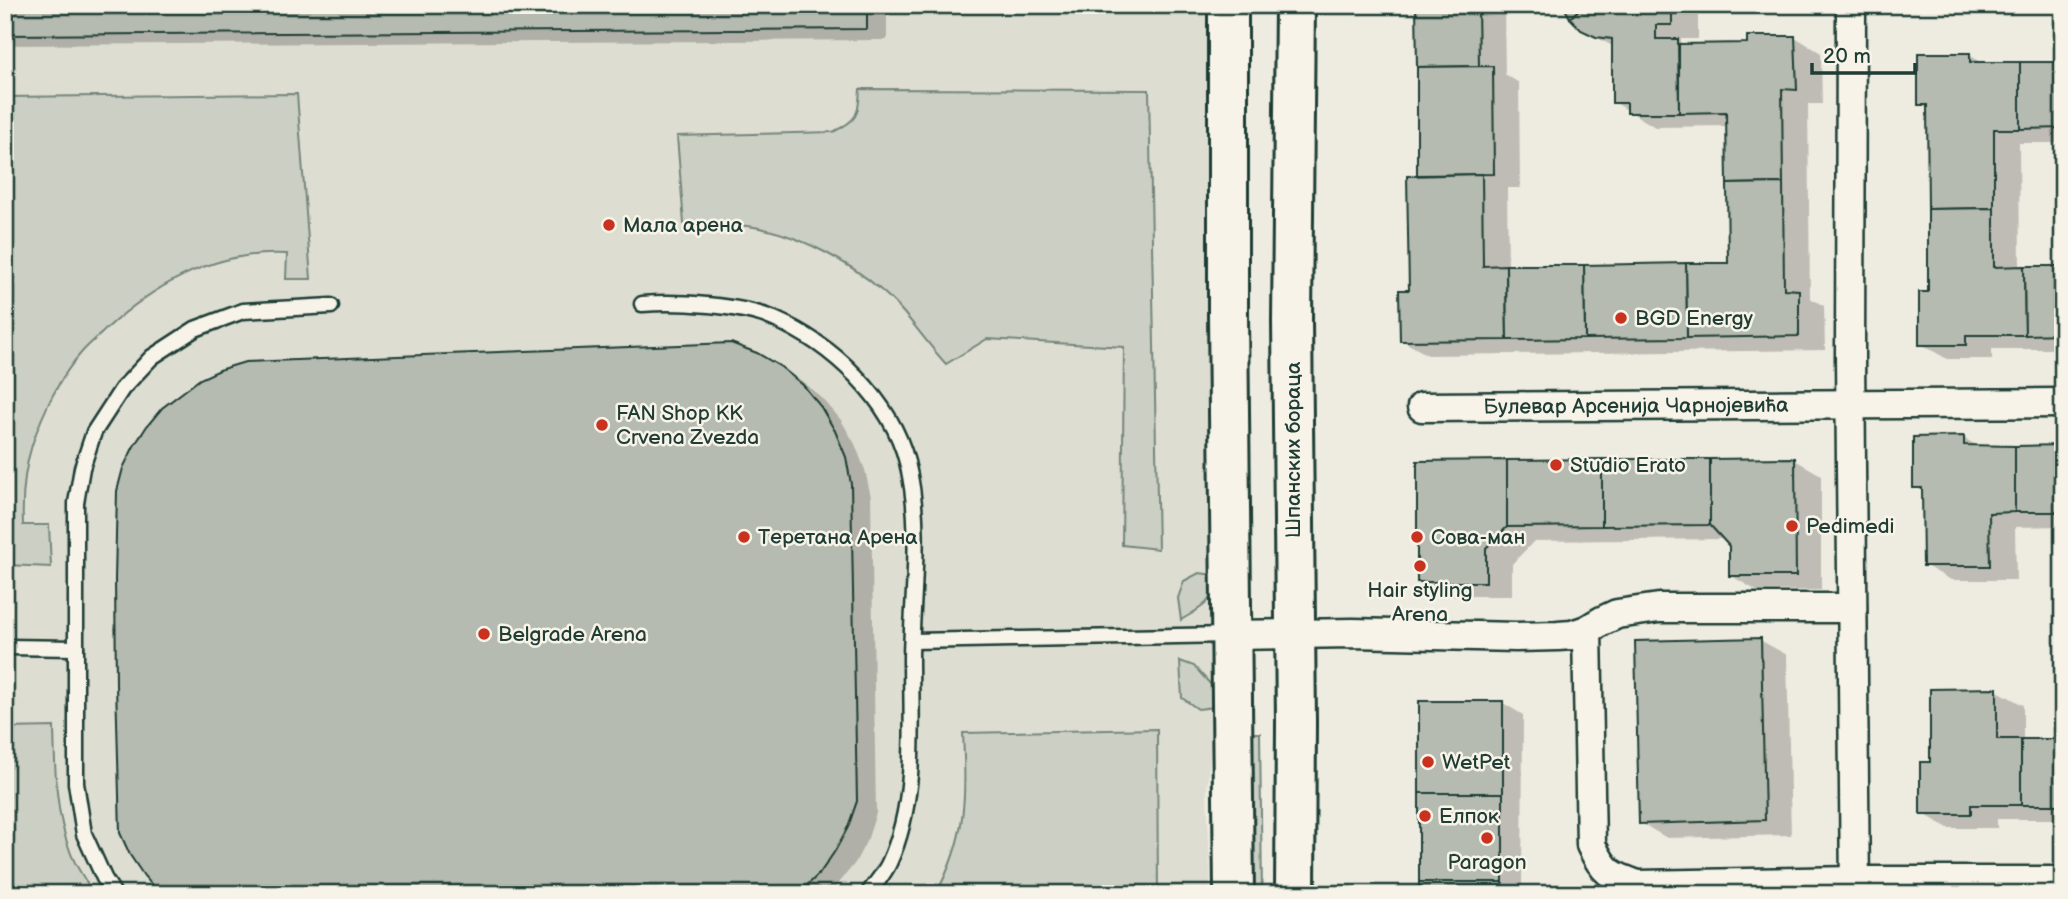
<svg xmlns="http://www.w3.org/2000/svg" width="2068" height="899" font-family="'Balsamiq Sans',sans-serif">
<style>
.built{fill:#ddddd2}
.green{fill:#cccfc4;stroke:#76867c;stroke-width:2}
.shadow{fill:#0003}
.building{fill:#b5bbb0;stroke:#1f3d34;stroke-width:2}
.lines{fill:none;stroke-linecap:round;stroke-linejoin:round}
.lane-casing{stroke:#1f3d34;stroke-width:19}
.street-casing{stroke:#1f3d34;stroke-width:33}
.secondary-casing{stroke:#1f3d34;stroke-width:44}
.lane{stroke:#f7f3e8;stroke-width:14}
.street{stroke:#f7f3e8;stroke-width:28}
.secondary{stroke:#f7f3e8;stroke-width:38}
.poi-dot{fill:#c8321e;stroke:#f7f3e8;stroke-width:2.5}
.labels{text-anchor:middle;dominant-baseline:central;stroke-width:5;stroke-linejoin:round;paint-order:stroke}
.poi-label{font-size:21px;fill:#1f3d34;stroke:#f7f3e8;text-anchor:start}
.street-label{font-size:21px;fill:#1f3d34;stroke:#f7f3e8}
</style>
<rect width="100%" height="100%" fill="#eeece1"/>
<filter id="ink" filterUnits="userSpaceOnUse"><feTurbulence type="fractalNoise" baseFrequency=".0143" numOctaves="2"/><feDisplacementMap in="SourceGraphic" scale="14" xChannelSelector="R" yChannelSelector="G"/><feConvolveMatrix kernelMatrix="1 2 1 2 8 2 1 2 1" color-interpolation-filters="sRGB"/></filter>
<g filter="url(#ink)">
<!-- built -->
<path class="built" d="M 5,5 L 1205,5 L 1208,52 L 1214,575 L 1214,707 L 1207,792 L 1211,894 L 5,894 Z"/>
<!-- green -->
<g class="green">
<path d="M 860,89 L 1149,90 L 1158,549 L 1122,545 L 1124,347 L 987,339 L 946,364 C 924,340 907,312 882,291 C 850,262 797,234 754,227 C 730,223 707,224 684,224 L 677,136 L 833,132 C 858,120 858,116 860,89 Z"/>
<path d="M 297,94 L 311,279 L 286,279 L 287,254 C 217,250 155,284 105,330 C 98,337 89,344 82,352 C 60,376 42,414 32,445 C 24,470 22,499 23,525 L 49,525 L 51,567 L 5,565 L 5,97 Z"/>
<path d="M 1199,573 L 1214,575 C 1214,604 1204,606 1181,620 L 1178,598 L 1184,581 Z"/>
<path d="M 1180,661 L 1194,666 L 1213,687 L 1214,707 L 1198,709 L 1182,698 Z"/>
<path d="M 54,727 C 55,768 55,812 70,851 C 75,866 86,881 94,894 L 5,894 L 5,728 Z"/>
<path d="M 1157,729 L 1158,894 L 936,894 C 967,837 966,796 963,733 Z"/>
<path d="M 1252,733 L 1260,733 L 1262,894 L 1253,894 Z"/>
</g>
<!-- shadow -->
<g class="shadow">
<path d="M 5,5 L 887,5 L 887,40 L 5,45 Z"/>
<path d="M 989,5 L 1091,5 L 1091,8 L 993,8 Z"/>
<path d="M 1418,5 L 1504,5 L 1505,74 L 1519,83 L 1520,188 L 1507,188 L 1508,268 L 1730,264 L 1728,126 L 1655,127 L 1614,102 L 1614,47 L 1582,29 L 1565,5 L 1693,5 L 1698,8 L 1698,39 L 1681,39 L 1681,43 L 1687,46 L 1749,45 L 1795,37 L 1821,53 L 1822,104 L 1808,104 L 1810,298 L 1824,306 L 1825,350 L 1428,355 L 1401,340 L 1411,291 L 1419,177 Z"/>
<path d="M 1969,55 L 1984,64 L 2063,63 L 2063,143 L 2019,143 L 2020,268 L 2063,268 L 2063,349 L 1992,349 L 1992,359 L 1947,359 L 1921,344 L 1930,294 L 1929,109 L 1920,104 Z"/>
<path d="M 756,355 L 802,381 L 823,399 L 841,420 L 855,444 L 865,470 L 871,497 L 876,813 L 868,838 L 855,863 L 830,894 L 163,894 Z"/>
<path d="M 1964,438 L 1979,447 L 2063,447 L 2063,526 L 2015,527 L 2016,580 L 1951,580 L 1924,565 L 1924,492 L 1915,487 Z"/>
<path d="M 1795,460 L 1821,475 L 1821,590 L 1757,591 L 1730,575 L 1730,545 L 1725,539 L 1534,541 L 1512,564 L 1512,596 L 1445,596 L 1419,581 L 1418,462 Z"/>
<path d="M 1760,640 L 1787,655 L 1791,835 L 1667,838 L 1641,823 Z"/>
<path d="M 1996,690 L 2023,705 L 2023,741 L 2063,741 L 2063,819 L 1997,819 L 1997,828 L 1948,828 L 1922,813 L 1932,764 Z"/>
<path d="M 1503,703 L 1523,715 L 1522,894 L 1421,894 Z"/>
</g>
<!-- building -->
<g class="building">
<path d="M 5,5 L 867,5 L 867,29 L 5,35 Z"/>
<path d="M 1416,5 L 1478,5 L 1479,66 L 1417,67 Z"/>
<path d="M 1563,5 L 1584,5 L 1570,18 Z"/>
<path d="M 1584,5 L 1672,5 L 1672,25 L 1656,25 L 1656,39 L 1678,39 L 1679,113 L 1627,113 L 1627,103 L 1612,103 L 1612,39 L 1596,37 L 1581,30 L 1570,18 Z"/>
<path d="M 1747,36 L 1795,36 L 1797,90 L 1782,89 L 1783,183 L 1727,184 L 1726,112 L 1679,113 L 1679,44 L 1747,43 Z"/>
<path d="M 1918,53 L 1970,53 L 1970,62 L 2020,62 L 2020,129 L 1994,129 L 1994,208 L 1928,209 L 1927,105 L 1918,105 Z"/>
<path d="M 2020,62 L 2063,62 L 2063,128 L 2020,129 Z"/>
<path d="M 1493,66 L 1494,174 L 1417,175 L 1417,67 Z"/>
<path d="M 1482,174 L 1483,266 L 1506,265 L 1507,340 L 1400,341 L 1399,290 L 1409,290 L 1407,176 Z"/>
<path d="M 1783,183 L 1784,289 L 1799,290 L 1799,336 L 1687,338 L 1686,263 L 1728,263 L 1727,184 Z"/>
<path d="M 1994,208 L 1994,267 L 2024,266 L 2025,335 L 1966,335 L 1966,345 L 1919,345 L 1919,292 L 1928,292 L 1928,209 Z"/>
<path d="M 1686,263 L 1687,338 L 1585,339 L 1584,265 Z"/>
<path d="M 1506,265 L 1584,265 L 1585,339 L 1507,340 Z"/>
<path d="M 2024,266 L 2063,266 L 2063,334 L 2025,335 Z"/>
<path d="M 731,343 L 757,353 L 781,367 L 803,385 L 821,407 L 835,431 L 846,457 L 851,484 L 857,801 L 848,827 L 835,851 L 820,873 L 800,892 L 160,894 L 144,876 L 130,855 L 120,833 L 116,684 L 115,579 L 117,491 L 123,468 L 134,446 L 147,426 L 162,408 L 200,379 L 222,369 L 245,362 Z"/>
<path d="M 1964,436 L 1964,445 L 2015,446 L 2015,512 L 1989,513 L 1990,566 L 1923,566 L 1922,488 L 1913,488 L 1913,437 Z"/>
<path d="M 2063,445 L 2063,512 L 2015,512 L 2015,446 Z"/>
<path d="M 1795,458 L 1796,576 L 1729,576 L 1729,546 L 1710,525 L 1710,459 Z"/>
<path d="M 1602,459 L 1710,459 L 1710,525 L 1602,526 Z"/>
<path d="M 1602,459 L 1602,526 L 1507,527 L 1507,460 Z"/>
<path d="M 1507,460 L 1507,527 L 1486,548 L 1486,582 L 1417,582 L 1417,461 Z"/>
<path d="M 1761,638 L 1765,820 L 1639,824 L 1635,641 Z"/>
<path d="M 1997,688 L 1997,739 L 2021,739 L 2021,805 L 1971,805 L 1971,814 L 1920,814 L 1920,762 L 1930,762 L 1930,689 Z"/>
<rect x="1419" y="701" width="84" height="92"/>
<rect x="2021" y="739" width="42" height="66"/>
<rect x="1419" y="793" width="84" height="89"/>
<rect x="1419" y="882" width="84" height="12"/>
</g>
<g class="lines">
<defs>
<g id="lane">
<path d="M 642,304 C 677,301 742,305 774,319 C 832,344 891,399 907,462 C 923,526 912,593 911,658 C 911,725 918,800 889,863 C 884,874 875,884 868,894"/>
<path d="M 912,641 L 1229,635"/>
<path d="M 5,647 L 76,648"/>
<path d="M 114,894 L 104,878 L 84,834 L 76,783 L 76,503 L 82,468 L 94,432 L 122,389 L 152,357 L 195,329 L 243,311 L 331,306"/>
</g>
<g id="street">
<path d="M 1851,5 L 1850,357 L 1855,894"/>
<path id="s1" d="M 1422,407 L 2063,403"/>
<path d="M 1587,630 L 1591,845 C 1605,873 1609,875 1638,885 L 1855,881 L 2063,881"/>
<path d="M 1231,635 L 1353,633 L 1516,637 L 1558,636 L 1572,635 L 1587,630 L 1602,621 L 1617,614 L 1659,608 L 1852,608"/>
</g>
<g id="secondary">
<path d="M 1228,5 L 1228,315 L 1234,894"/>
<path d="M 1295,894 L 1296,722 L 1292,321 L 1295,5"/>
</g>
</defs>
<!-- lane casing -->
<use href="#lane" class="lane-casing"/>
<!-- street casing -->
<use href="#street" class="street-casing"/>
<!-- secondary casing -->
<use href="#secondary" class="secondary-casing"/>
<!-- lane -->
<use href="#lane" class="lane"/>
<!-- street -->
<use href="#street" class="street"/>
<!-- secondary -->
<use href="#secondary" class="secondary"/>
</g>
</g>
<!-- markers -->
<g class="poi-dot">
<circle cx="609" cy="225" r="7"/>
<circle cx="1621" cy="318" r="7"/>
<circle cx="602" cy="425" r="7"/>
<circle cx="1556" cy="465" r="7"/>
<circle cx="1792" cy="526" r="7"/>
<circle cx="744" cy="537" r="7"/>
<circle cx="1417" cy="537" r="7"/>
<circle cx="1420" cy="566" r="7"/>
<circle cx="484" cy="634" r="7"/>
<circle cx="1428" cy="762" r="7"/>
<circle cx="1425" cy="816" r="7"/>
<circle cx="1487" cy="838" r="7"/>
</g>
<g class="labels">
<!-- poi labels -->
<g class="poi-label">
<text x="623" y="225">Мала арена</text>
<text x="1635" y="318">BGD Energy</text>
<text x="616" y="413">FAN Shop KK<tspan x="616" dy="24">Crvena Zvezda</tspan></text>
<text x="1570" y="465">Studio Erato</text>
<text x="1806" y="526">Pedimedi</text>
<text x="758" y="537">Теретана Арена</text>
<text x="1431" y="537">Сова-ман</text>
<text x="1420" y="590" text-anchor="middle">Hair styling<tspan x="1420" dy="24">Arena</tspan></text>
<text x="498" y="634">Belgrade Arena</text>
<text x="1442" y="762">WetPet</text>
<text x="1439" y="816">Елпок</text>
<text x="1487" y="862" text-anchor="middle">Paragon</text>
</g>
<!-- street labels -->
<g class="street-label">
<text stroke="none"><textPath href="#s1" startOffset="214">Булевар Арсенија Чарнојевића</textPath></text>
<text transform="translate(1293 450) rotate(-90)">Шпанских бораца</text>
</g>
</g>
<!-- margin -->
<rect width="2068" height="899" fill="none" stroke="#f7f3e8" stroke-width="28"/>
<rect x="14" y="14" width="2040" height="871" fill="none" stroke="#1f3d34" stroke-width="2.5" filter="url(#ink)"/>
<!-- scale -->
<path d="M1812 63v10h103v-10" fill="none" stroke="#1f3d34" stroke-width="3.5"/>
<text x="1823" y="63" font-size="21" fill="#1f3d34" stroke="#f7f3e8" stroke-width="5" paint-order="stroke">20 m</text>
</svg>
